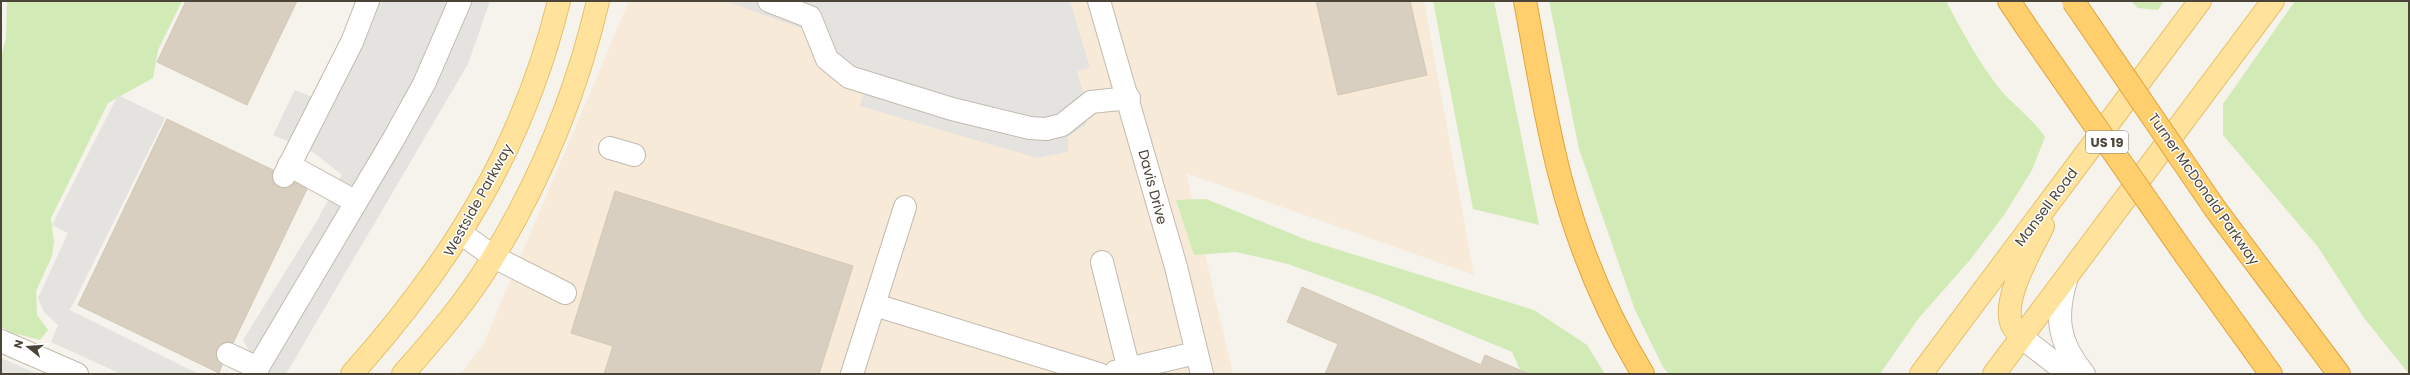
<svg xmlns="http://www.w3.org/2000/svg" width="2410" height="375" font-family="Poppins,sans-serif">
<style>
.commercial{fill:#f7ead8}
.green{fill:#d2eab5}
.parking{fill:#e5e3e0}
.building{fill:#d8cfc1;stroke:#d3c7b4}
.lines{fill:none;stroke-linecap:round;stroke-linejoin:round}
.minor-casing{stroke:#c2bbae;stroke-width:24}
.major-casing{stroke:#e6c16a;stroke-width:24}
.highway-casing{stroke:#e0a43c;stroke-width:24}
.minor{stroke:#fff;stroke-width:22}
.major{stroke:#ffe39c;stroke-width:22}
.highway{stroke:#ffcf6e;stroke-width:22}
.highway-bridge-casing{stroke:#e0a43c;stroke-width:24;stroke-linecap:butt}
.highway-bridge{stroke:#ffcf6e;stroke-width:22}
.labels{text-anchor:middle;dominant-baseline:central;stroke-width:3;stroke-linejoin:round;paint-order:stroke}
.shield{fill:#fff;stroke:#817c74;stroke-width:1}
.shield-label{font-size:13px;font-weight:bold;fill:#4b4439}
.street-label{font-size:14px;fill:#4b4439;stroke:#fff}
</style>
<rect width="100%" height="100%" fill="#f6f3ec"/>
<!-- commercial -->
<path class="commercial" d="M 629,1 L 1424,1 L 1474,275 L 1186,173 L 1233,374 L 461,374 L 483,345 Z"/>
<!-- green -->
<g class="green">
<path d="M 7,1 L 182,1 L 158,50 L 153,78 L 108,103 L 51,218 L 54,242 L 52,256 L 36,291 L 37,315 L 48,330 L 40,340 L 13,333 L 1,327 L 1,57 L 6,38 Z"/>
<path d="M 1433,1 L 1494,1 L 1539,225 L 1473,209 Z"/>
<path d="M 1549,1 L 1946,1 C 1962,31 1978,61 1999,88 C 2013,105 2032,118 2045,137 L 2032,170 L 2004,215 L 1970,260 L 1918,319 L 1880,374 L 1669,374 L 1663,367 L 1635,310 L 1579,149 Z"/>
<path d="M 2131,1 L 2164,1 L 2158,10 L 2138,8 Z"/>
<path d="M 2295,1 L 2409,1 L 2409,374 L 2364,318 L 2318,247 L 2223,135 L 2223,104 Z"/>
<path d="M 1206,199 L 1307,240 L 1534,310 L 1587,345 L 1605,374 L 1522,374 L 1512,352 L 1380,297 L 1288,264 L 1236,252 L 1194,255 L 1176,200 Z"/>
</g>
<!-- parking -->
<g class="parking">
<path d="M 378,1 L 490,1 L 468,64 L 286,374 L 254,374 L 258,368 L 243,340 L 315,224 L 342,175 L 313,152 L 273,135 L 295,90 L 332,105 Z"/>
<path d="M 725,1 L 1070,1 L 1090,68 L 1077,71 L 1087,106 L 1086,125 L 1068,137 L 1068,152 L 1037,158 L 860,106 L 864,91 L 840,83 L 815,63 L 803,29 Z"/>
<path d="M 118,95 L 165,118 L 70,310 L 199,374 L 121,374 L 51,342 L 58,325 L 44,312 L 38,298 L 68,233 L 52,225 Z"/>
<path d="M 1,358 L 38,374 L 1,374 Z"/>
</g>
<!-- building -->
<g class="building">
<path d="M 186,1 L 297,1 L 247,105 L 157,62 Z"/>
<path d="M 1316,1 L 1410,1 L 1427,75 L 1338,95 Z"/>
<path d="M 167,119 L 273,170 L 273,182 L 279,187 L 285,188 L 295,182 L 307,189 L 233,343 L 227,342 L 217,348 L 216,355 L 222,365 L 219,373 L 78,305 Z"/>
<path d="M 615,191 L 853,266 L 819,374 L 604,374 L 613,346 L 571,333 Z"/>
<path d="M 1302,287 L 1481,365 L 1485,355 L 1529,374 L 1325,374 L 1338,344 L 1287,322 Z"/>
</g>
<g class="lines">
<defs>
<g id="minor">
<path d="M 769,1 L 810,17 L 827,59 L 849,77 L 952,109 L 1030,128 L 1046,129 L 1062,125 L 1091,102 L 1129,98"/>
<path d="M 1099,1 L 1176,267 L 1202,374"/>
<path d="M 610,148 L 634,155"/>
<path d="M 289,165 L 356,202"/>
<path d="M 284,176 L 352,42 L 368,1"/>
<path d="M 462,234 L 494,257 L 565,293"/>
<path d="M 1102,262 L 1130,374"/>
<path d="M 2067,277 C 2055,315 2057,342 2084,374"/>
<path d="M 875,305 L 1099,374"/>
<path d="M 2021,337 L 2069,374"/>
<path d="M 1,341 L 77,374"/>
<path d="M 228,354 L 258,368"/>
<path d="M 1115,372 L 1196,353"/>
<path d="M 254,374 L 393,140 L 424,84 L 460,1"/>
<path d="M 852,374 L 905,207"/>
</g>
<g id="major">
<path d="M 2021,337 C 2019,334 2014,329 2012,325 C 2001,300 2032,249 2043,226"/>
<path d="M 352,374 C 452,262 523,148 559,1"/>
<path d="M 403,374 C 436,337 469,298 494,256 C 542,177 577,91 598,1"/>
<path d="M 1921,374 L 2200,1"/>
<path d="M 1994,374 L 2273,1"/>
</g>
<g id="highway">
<path d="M 1525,1 C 1536,59 1545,119 1560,176 C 1578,245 1606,313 1643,374"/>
<path d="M 2009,1 L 2027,28"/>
<path d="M 2216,210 L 2339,374"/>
<path d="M 2186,256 L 2271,374"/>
</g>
</defs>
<!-- minor casing -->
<use href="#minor" class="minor-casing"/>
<!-- major casing -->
<use href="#major" class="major-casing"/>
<!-- highway casing -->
<use href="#highway" class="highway-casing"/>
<!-- minor -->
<use href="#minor" class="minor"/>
<!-- major -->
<use href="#major" class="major"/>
<!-- highway -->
<use href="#highway" class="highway"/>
<defs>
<g id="highway-bridge">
<path d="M 2073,1 L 2216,210"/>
<path d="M 2027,28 L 2186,256"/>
</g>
</defs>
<!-- highway-bridge casing -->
<use href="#highway-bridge" class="highway-bridge-casing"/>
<!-- highway-bridge -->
<use href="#highway-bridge" class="highway-bridge"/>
</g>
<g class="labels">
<!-- shield labels -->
<rect class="shield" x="2086" y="131" width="42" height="22" rx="3"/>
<g class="shield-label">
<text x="2107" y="142">US 19</text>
</g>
<!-- street labels -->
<g class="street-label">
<text transform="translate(1153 187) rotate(75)">Davis Drive</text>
<text transform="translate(2204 189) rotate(55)">Turner McDonald Parkway</text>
<text transform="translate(478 200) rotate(-61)">Westside Parkway</text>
<text transform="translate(2046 207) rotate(-53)">Mansell Road</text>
</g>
</g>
<!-- border -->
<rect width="2410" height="375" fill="none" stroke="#4b4439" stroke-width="4"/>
<!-- north arrow -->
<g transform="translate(28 347) rotate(287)" stroke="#ffffff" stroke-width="3" paint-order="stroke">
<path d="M0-3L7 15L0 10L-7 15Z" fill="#4b4439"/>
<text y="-6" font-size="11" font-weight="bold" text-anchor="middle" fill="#4b4439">N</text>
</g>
</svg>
